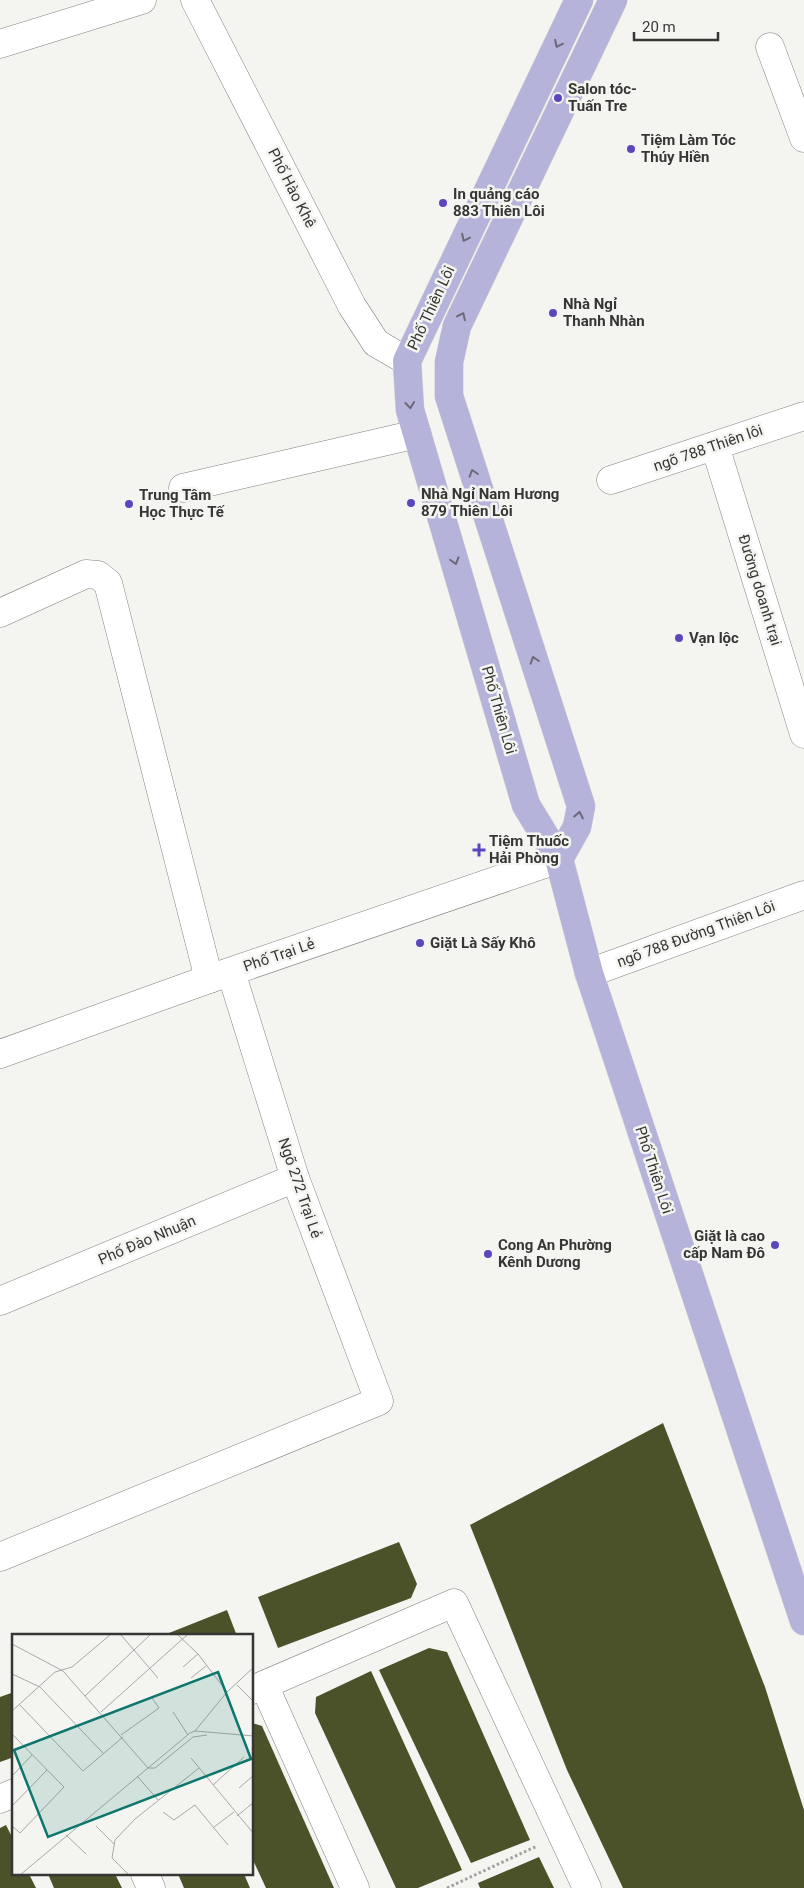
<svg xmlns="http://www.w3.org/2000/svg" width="804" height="1888" font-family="Roboto,sans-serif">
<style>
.building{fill:#4b5129}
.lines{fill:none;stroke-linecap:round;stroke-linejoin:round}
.minor-casing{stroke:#81827e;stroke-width:29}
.major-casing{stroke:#cfcfcf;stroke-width:29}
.path{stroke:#a0a19e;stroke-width:3;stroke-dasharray:2.5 2.5;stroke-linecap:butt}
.minor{stroke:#fff;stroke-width:28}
.major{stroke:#b6b3db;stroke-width:28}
.oneway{stroke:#696977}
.poi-dot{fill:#5d45bd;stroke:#f4f5f1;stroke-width:2}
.labels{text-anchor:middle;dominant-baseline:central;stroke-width:5;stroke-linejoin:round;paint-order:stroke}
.poi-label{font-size:15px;font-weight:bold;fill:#363735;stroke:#f4f5f1;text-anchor:start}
.street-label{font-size:15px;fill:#363735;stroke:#f4f5f1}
.inset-road{fill:none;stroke:#a8a9a6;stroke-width:1}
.view{fill:#0f766e;fill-opacity:0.15;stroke:#0f766e;stroke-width:2.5}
.inset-edge{fill:none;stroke:#363735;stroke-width:2.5}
</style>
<rect width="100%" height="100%" fill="#f4f5f1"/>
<!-- building -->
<g class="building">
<path d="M 663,1423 L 765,1687 L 804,1810 L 804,1888 L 623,1888 L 567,1770 L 470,1525 Z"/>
<path d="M 399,1542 L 417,1584 L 411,1598 L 278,1648 L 258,1597 Z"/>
<path d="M 227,1610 L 237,1636 L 164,1636 L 164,1635 Z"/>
<path d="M 429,1648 L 447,1652 L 530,1840 L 471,1863 L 379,1670 Z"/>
<path d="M 371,1671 L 462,1870 L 418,1888 L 396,1888 L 315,1713 L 316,1697 Z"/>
<path d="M 14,1692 L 14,1757 L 0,1762 L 0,1697 Z"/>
<path d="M 252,1723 L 262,1726 L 334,1888 L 266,1888 L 252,1858 Z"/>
<path d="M 6,1825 L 14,1841 L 14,1874 L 29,1874 L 36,1888 L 0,1888 L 0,1828 Z"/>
<path d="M 539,1857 L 554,1888 L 480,1888 L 478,1883 Z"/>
<path d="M 48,1874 L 115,1874 L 122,1888 L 54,1888 Z"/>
<path d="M 178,1874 L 244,1874 L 250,1888 L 184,1888 Z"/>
</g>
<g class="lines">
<defs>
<g id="minor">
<path d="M 195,0 L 352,306 L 376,343 L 407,361"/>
<path d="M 0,44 L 142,0"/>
<path d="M 770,47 L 804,138"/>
<path d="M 715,446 L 804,734"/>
<path d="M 611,480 L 804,416"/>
<path d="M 183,488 L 417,434"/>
<path d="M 0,613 L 86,574 L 98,575 L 108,583 L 209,979"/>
<path d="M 589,973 L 804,895"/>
<path d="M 0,1054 L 209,979 L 559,859"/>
<path d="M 0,1301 L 295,1178"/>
<path d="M 0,1557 L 379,1401 L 295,1178 L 231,972"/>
<path d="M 264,1685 L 355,1888"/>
<path d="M 252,1690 L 454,1603 L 587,1888"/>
<path d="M 0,1799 L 14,1793"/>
<path d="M 145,1874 L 151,1888"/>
</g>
<g id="major">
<path d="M 579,0 L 407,361 L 410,410 L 526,805 L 559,859 L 589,973 L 804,1621"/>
<path d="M 559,859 L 577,827 L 581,806 L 449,396 L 449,362 L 457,326 L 613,0"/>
</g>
</defs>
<!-- minor casing -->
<use href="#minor" class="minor-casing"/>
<!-- major casing -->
<use href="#major" class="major-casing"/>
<!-- path -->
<path class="path" d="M 447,1888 L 537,1846"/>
<!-- minor -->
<use href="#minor" class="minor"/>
<!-- major -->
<use href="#major" class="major"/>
</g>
<!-- one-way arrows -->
<defs><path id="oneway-chevron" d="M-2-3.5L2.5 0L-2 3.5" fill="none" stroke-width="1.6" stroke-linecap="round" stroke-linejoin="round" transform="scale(1.25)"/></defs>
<g class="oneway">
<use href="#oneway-chevron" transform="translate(558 44) rotate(116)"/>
<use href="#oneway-chevron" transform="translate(465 238) rotate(116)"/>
<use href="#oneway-chevron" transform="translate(462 316) rotate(-64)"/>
<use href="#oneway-chevron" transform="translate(410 405) rotate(84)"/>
<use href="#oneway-chevron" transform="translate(473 473) rotate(-108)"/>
<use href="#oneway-chevron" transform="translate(455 561) rotate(74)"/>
<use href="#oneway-chevron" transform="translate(534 660) rotate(-108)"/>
<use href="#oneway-chevron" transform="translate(579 815) rotate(-79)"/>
</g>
<!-- markers -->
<g class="poi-dot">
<circle cx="558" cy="98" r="5"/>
<circle cx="631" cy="149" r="5"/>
<circle cx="443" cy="203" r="5"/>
<circle cx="553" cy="313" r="5"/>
<circle cx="411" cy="503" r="5"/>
<circle cx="129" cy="504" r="5"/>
<circle cx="679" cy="638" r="5"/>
<path d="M476.5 842.5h5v5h5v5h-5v5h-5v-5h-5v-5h5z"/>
<circle cx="420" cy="943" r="5"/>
<circle cx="775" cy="1245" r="5"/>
<circle cx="488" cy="1254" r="5"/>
</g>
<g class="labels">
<!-- poi labels -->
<g class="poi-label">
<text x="568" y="89">Salon tóc-<tspan x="568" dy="17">Tuấn Tre</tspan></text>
<text x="641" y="140">Tiệm Làm Tóc<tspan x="641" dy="17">Thúy Hiền</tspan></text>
<text x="453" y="194">In quảng cáo<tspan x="453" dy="17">883 Thiên Lôi</tspan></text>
<text x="563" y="304">Nhà Ngỉ<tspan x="563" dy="17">Thanh Nhàn</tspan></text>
<text x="421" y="494">Nhà Ngỉ Nam Hương<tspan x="421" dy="17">879 Thiên Lôi</tspan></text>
<text x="139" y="495">Trung Tâm<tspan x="139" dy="17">Học Thực Tế</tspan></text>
<text x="689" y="638">Vạn lộc</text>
<text x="489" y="841">Tiệm Thuốc<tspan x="489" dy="17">Hải Phòng</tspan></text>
<text x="430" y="943">Giặt Là Sấy Khô</text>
<text x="765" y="1236" text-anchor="end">Giặt là cao<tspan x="765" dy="17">cấp Nam Đô</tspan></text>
<text x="498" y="1245">Cong An Phường<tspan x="498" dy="17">Kênh Dương</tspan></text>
</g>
<!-- street labels -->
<g class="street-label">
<text transform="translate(292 188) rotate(63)">Phố Hào Khê</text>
<text transform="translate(431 308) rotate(-65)">Phố Thiên Lôi</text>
<text transform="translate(708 448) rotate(-19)">ngõ 788 Thiên lôi</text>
<text transform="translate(760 590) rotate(73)">Đường doanh trại</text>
<text transform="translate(499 710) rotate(74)">Phố Thiên Lôi</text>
<text transform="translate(696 934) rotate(-20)">ngõ 788 Đường Thiên Lôi</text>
<text transform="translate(279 955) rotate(-19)">Phố Trại Lẻ</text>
<text transform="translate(654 1170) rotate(72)">Phố Thiên Lôi</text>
<text transform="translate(300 1188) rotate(71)">Ngõ 272 Trại Lẻ</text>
<text transform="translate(147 1240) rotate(-23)">Phố Đào Nhuận</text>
</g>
</g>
<!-- overview -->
<g transform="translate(12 1634)">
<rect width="241" height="241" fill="#f4f5f1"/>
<path class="inset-road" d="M 109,1 L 146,44M 166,1 L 186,20 L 215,58M 0,10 L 51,37 L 136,134M 171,33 L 186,20M 0,40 L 28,53 L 91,119M 179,44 L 194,32M 225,51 L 242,68M 73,62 L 138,1M 7,70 L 71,137 L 111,103M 0,77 L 43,38 L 60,33 L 98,1M 89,78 L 175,1M 161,78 L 176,101M 183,97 L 215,58 L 242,33M 0,100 L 52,153 L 8,199 L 0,192M 109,101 L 147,74 L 140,64M 179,124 L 242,200M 136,134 L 143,134 L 181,103 L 195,101M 0,142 L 20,121M 125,142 L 146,166M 201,151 L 232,123M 227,154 L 242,141M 0,172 L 35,136M 151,178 L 162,186 L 183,171 L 216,211M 225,182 L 242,168M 84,192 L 102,210M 202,193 L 222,178M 54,201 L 74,220M 8,241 L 178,99 L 183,97 L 242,102M 117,241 L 100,224 L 103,206 L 123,185 L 187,134"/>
<path class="view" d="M 206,38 L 239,125 L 36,203 L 2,116 Z"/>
<rect width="241" height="241" class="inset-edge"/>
</g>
<!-- scale -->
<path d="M634 32v8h84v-8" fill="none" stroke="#363735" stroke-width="2.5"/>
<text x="642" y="32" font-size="15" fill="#363735" stroke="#f4f5f1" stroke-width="4" paint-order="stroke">20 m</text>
</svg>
